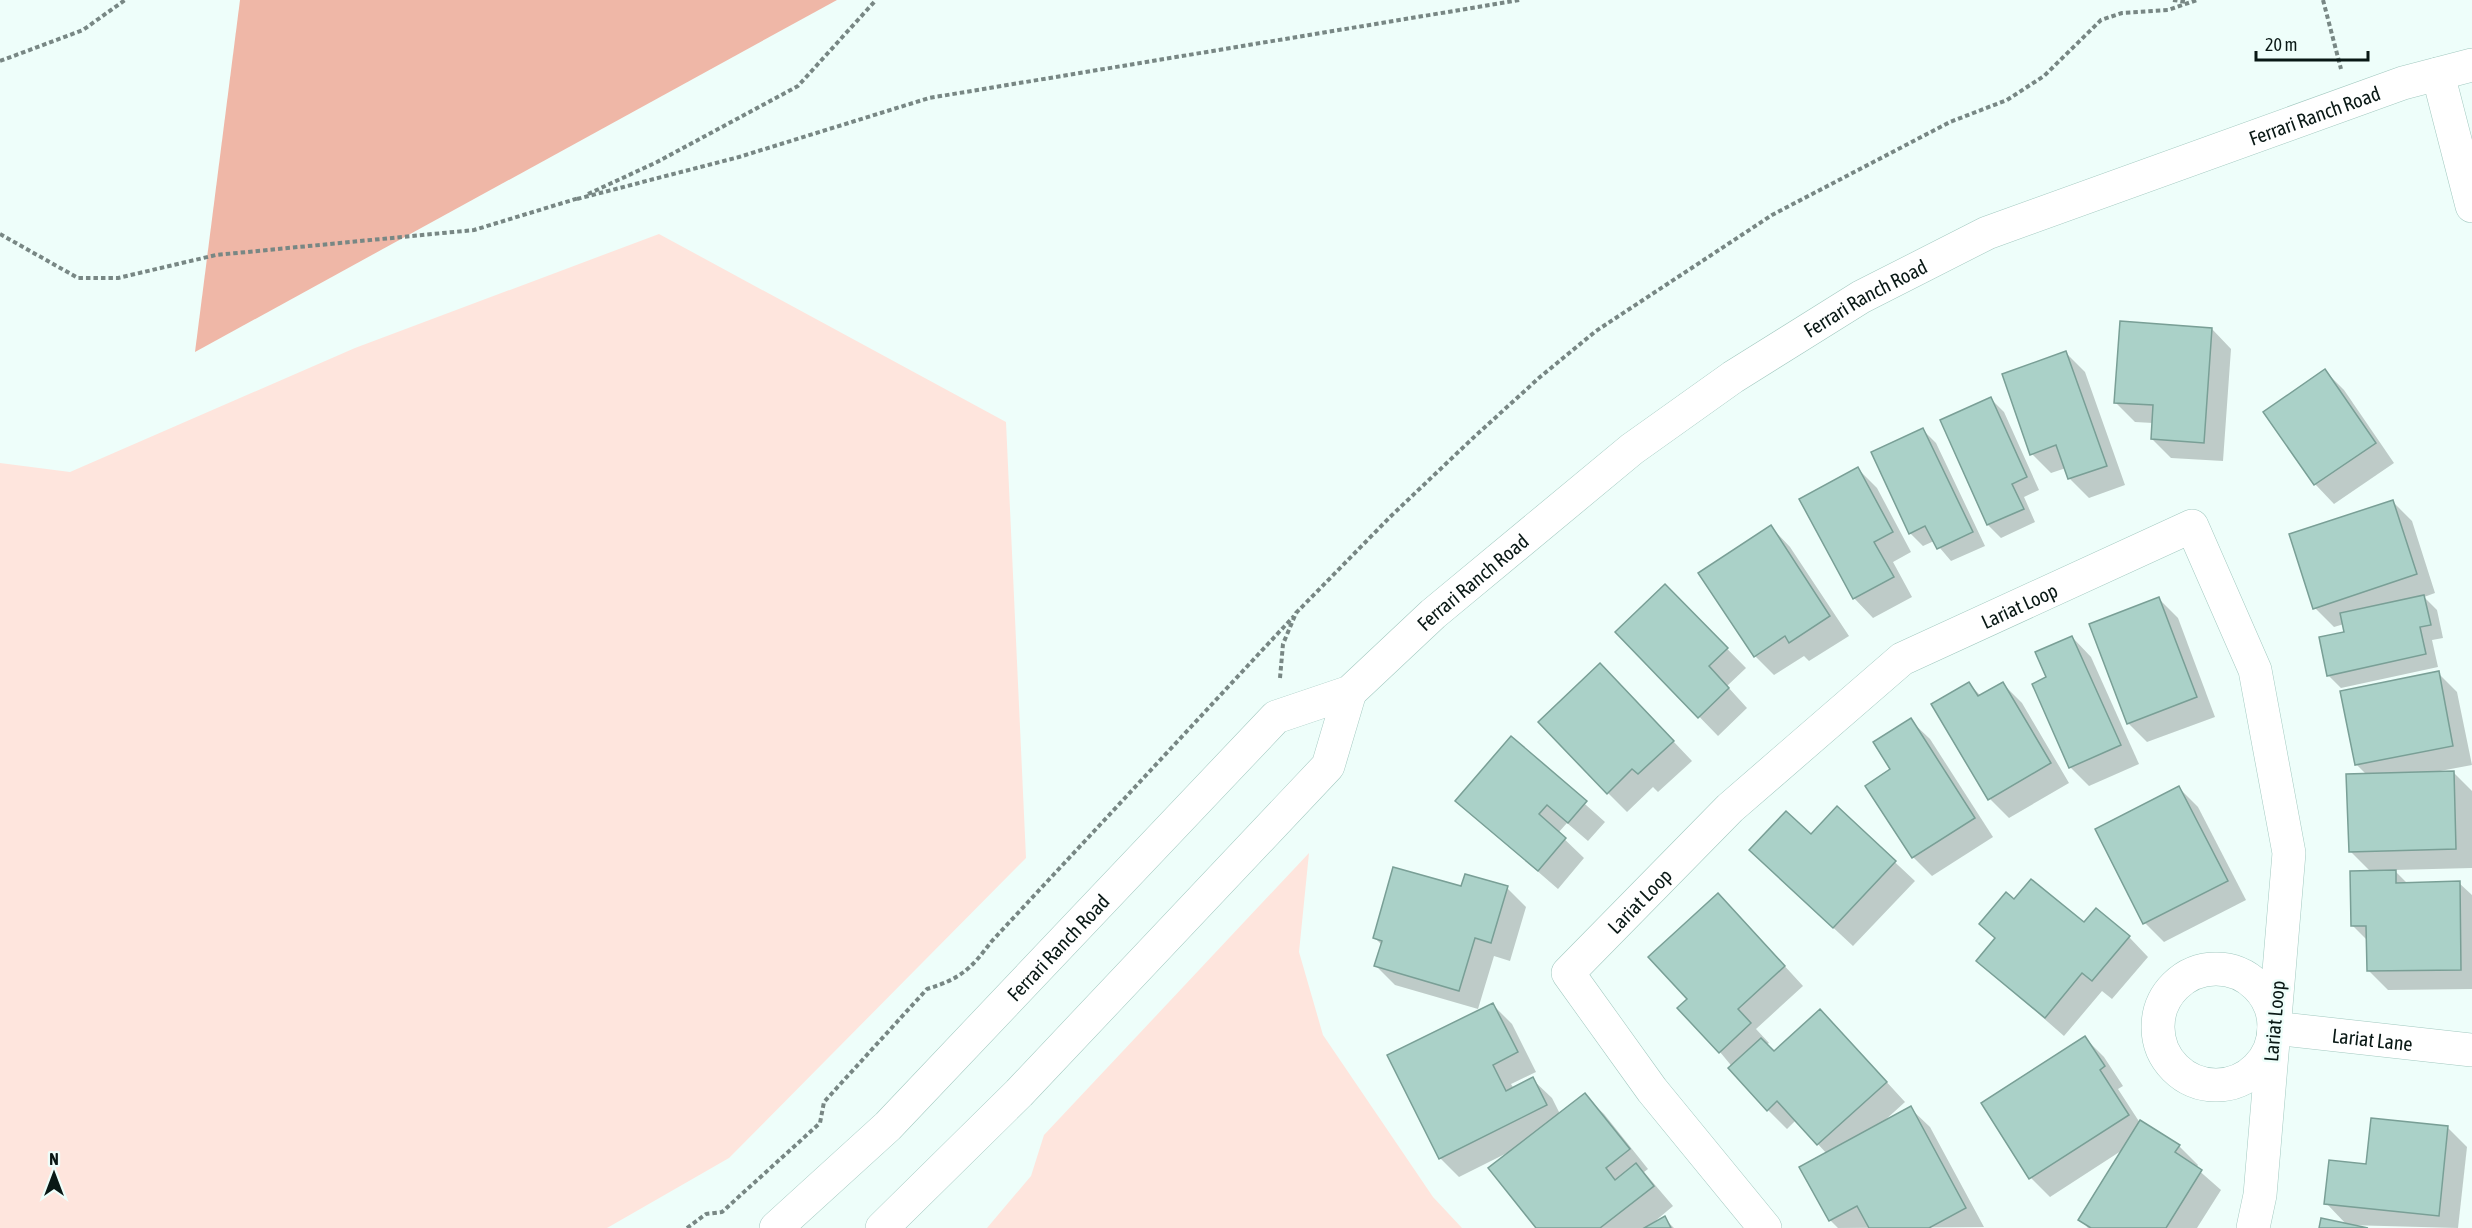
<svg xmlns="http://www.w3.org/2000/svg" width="2472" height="1228" font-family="'Asap Condensed',sans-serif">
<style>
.green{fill:#fee5dd}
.forest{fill:#efb7a7}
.shadow{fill:#0003}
.building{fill:#aad1c8;stroke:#799f96;stroke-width:1.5}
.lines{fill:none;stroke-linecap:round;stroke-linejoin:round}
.street-casing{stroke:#a2c9c0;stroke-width:34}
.secondary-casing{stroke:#a2c9c0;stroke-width:34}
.path{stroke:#788784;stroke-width:4;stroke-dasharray:4.5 3;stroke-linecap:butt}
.street{stroke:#fff;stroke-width:33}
.secondary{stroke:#fff;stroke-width:33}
.labels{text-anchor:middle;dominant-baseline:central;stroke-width:5;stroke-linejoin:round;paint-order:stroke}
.street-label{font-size:20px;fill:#091815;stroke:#eefefa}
</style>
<rect width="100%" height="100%" fill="#eefefa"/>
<!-- green -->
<g class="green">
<path d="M 659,234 L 1006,422 L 1026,858 L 729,1158 L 607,1228 L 0,1228 L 0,463 L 70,472 L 355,348 Z"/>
<path d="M 1309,853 L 1299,952 L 1323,1035 L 1433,1197 L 1462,1228 L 987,1228 L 1031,1176 L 1044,1135 Z"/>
</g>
<!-- forest -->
<path class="forest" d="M 240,0 L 837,0 L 195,352 Z"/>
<!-- shadow -->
<g class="shadow">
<path d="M 2212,329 L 2231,349 L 2223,461 L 2171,458 L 2152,439 L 2153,423 L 2135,422 L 2115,402 Z"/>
<path d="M 2066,353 L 2085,372 L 2125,485 L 2089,498 L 2069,478 L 2066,468 L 2051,473 L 2032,454 Z"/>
<path d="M 2324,370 L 2344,390 L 2394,463 L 2334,504 L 2315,484 L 2265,412 Z"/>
<path d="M 1991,399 L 2004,412 L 2039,490 L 2024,497 L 2035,522 L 2001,538 L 1988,525 L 1942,421 Z"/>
<path d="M 1923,430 L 1936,443 L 1985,546 L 1951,561 L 1934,541 L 1923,546 L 1910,533 Z"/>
<path d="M 1858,469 L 1877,488 L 1911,552 L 1893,562 L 1912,597 L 1873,618 L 1854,598 Z"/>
<path d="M 2393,502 L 2412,521 L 2435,593 L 2424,597 L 2437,610 L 2443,638 L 2432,640 L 2438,667 L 2341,688 L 2328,675 L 2345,633 L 2344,624 L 2334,627 L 2315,608 Z"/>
<path d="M 1771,527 L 1790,547 L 1849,636 L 1809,661 L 1804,656 L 1774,675 L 1755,656 Z"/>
<path d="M 2159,599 L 2178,618 L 2215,717 L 2147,742 L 2128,723 Z"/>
<path d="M 1684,605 L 1746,668 L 1727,686 L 1747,708 L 1718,736 L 1617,632 Z"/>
<path d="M 2072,637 L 2091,657 L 2139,764 L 2089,786 L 2070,767 Z"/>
<path d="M 2438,673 L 2457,692 L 2472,765 L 2440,771 L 2453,772 L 2472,791 L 2472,868 L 2394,870 L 2408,884 L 2459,883 L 2472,895 L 2472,989 L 2388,990 L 2369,971 L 2368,941 L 2352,925 L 2371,872 L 2350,851 L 2367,775 L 2356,764 Z"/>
<path d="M 1619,684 L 1692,761 L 1658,792 L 1653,787 L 1627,812 L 1608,793 Z"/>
<path d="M 1969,684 L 1981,696 L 2003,684 L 2022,703 L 2069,783 L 2009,818 L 1990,799 Z"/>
<path d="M 1910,720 L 1930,739 L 1993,837 L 1932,876 L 1913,857 L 1892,770 Z"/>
<path d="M 1511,738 L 1605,822 L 1588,841 L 1567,823 L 1558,833 L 1584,858 L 1558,889 L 1457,801 Z"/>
<path d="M 2179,788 L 2198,807 L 2246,900 L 2164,942 L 2145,923 Z"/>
<path d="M 1837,808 L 1915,881 L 1853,946 L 1770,869 L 1811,836 Z"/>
<path d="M 1462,888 L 1507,888 L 1526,907 L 1510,961 L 1494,956 L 1478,1009 L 1395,985 L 1376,966 L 1382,945 L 1375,938 Z"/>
<path d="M 2014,901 L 2129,937 L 2148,957 L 2112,999 L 2102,991 L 2064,1036 L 1978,961 L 1996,939 L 1981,924 Z"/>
<path d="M 1737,914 L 1803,986 L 1756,1029 L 1769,1043 L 1766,1045 L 1774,1053 L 1839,1030 L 1905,1102 L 1883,1122 L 1910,1108 L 1930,1127 L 1984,1227 L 1838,1228 L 1831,1221 L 1801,1168 L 1827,1154 L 1796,1120 L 1787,1129 L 1768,1110 L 1720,1052 L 1689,1000 Z"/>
<path d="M 1492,1004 L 1512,1024 L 1536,1072 L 1511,1084 L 1514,1089 L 1532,1079 L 1552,1098 L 1560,1114 L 1584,1095 L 1604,1114 L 1648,1169 L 1644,1172 L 1673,1206 L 1647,1228 L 1664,1218 L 1674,1228 L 1538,1228 L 1507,1153 L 1459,1177 L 1440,1158 Z"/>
<path d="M 2085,1038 L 2104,1057 L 2123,1086 L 2118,1089 L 2140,1123 L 2179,1146 L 2198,1165 L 2196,1168 L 2221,1190 L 2197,1228 L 2088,1228 L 2080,1219 L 2124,1149 L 2050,1197 L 2031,1178 L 1983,1104 Z"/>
<path d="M 2448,1128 L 2467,1147 L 2458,1228 L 2347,1225 L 2326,1203 L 2367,1166 Z"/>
</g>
<!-- building -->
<g class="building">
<path d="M 2120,321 L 2212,328 L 2204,443 L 2151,439 L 2153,405 L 2114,403 Z"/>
<path d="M 2066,351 L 2107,466 L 2068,479 L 2056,445 L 2030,455 L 2002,374 Z"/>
<path d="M 2325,369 L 2376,443 L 2314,485 L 2263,412 Z"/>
<path d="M 1991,397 L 2027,477 L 2012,484 L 2024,509 L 1987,525 L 1940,420 Z"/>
<path d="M 1923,428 L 1973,532 L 1937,549 L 1925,526 L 1909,534 L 1871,452 Z"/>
<path d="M 1858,467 L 1893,532 L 1874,542 L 1894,577 L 1853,599 L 1799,499 Z"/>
<path d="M 2393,500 L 2417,574 L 2313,609 L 2289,534 Z"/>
<path d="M 1771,525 L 1830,616 L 1789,643 L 1785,636 L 1754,657 L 1698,573 Z"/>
<path d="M 1665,584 L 1728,648 L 1709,666 L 1729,688 L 1698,718 L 1615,632 Z"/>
<path d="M 2424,595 L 2431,625 L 2420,627 L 2426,654 L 2327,676 L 2319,637 L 2344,632 L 2340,613 Z"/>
<path d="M 2159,597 L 2197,697 L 2127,724 L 2089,624 Z"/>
<path d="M 2072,636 L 2121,745 L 2069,768 L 2032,684 L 2046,677 L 2035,652 Z"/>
<path d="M 1600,663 L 1674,741 L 1638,774 L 1632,769 L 1607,794 L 1538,722 Z"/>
<path d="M 2439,671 L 2453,746 L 2355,765 L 2340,691 Z"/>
<path d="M 1969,682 L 1978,696 L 2003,682 L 2051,763 L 1988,800 L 1931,704 Z"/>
<path d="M 1911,718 L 1975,818 L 1912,858 L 1865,786 L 1890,769 L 1873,742 Z"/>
<path d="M 1511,736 L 1587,801 L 1568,823 L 1547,805 L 1539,814 L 1566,838 L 1538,871 L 1455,801 Z"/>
<path d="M 2454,771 L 2456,849 L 2349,852 L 2346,774 Z"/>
<path d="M 2179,786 L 2228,881 L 2143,924 L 2095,829 Z"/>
<path d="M 1837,806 L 1896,861 L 1833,928 L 1749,850 L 1786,811 L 1811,834 Z"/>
<path d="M 1393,867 L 1461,886 L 1465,874 L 1508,886 L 1491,943 L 1475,938 L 1459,991 L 1374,966 L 1382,941 L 1373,938 Z"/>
<path d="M 2396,870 L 2396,883 L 2460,881 L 2461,970 L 2367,971 L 2366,926 L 2351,926 L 2350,871 Z"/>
<path d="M 2031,879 L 2084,922 L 2096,908 L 2130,936 L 2092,981 L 2082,973 L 2045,1018 L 1976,961 L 1995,938 L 1979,924 L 2006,892 L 2014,899 Z"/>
<path d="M 1718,893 L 1785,966 L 1738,1009 L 1751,1023 L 1719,1053 L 1677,1008 L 1687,999 L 1648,957 Z"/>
<path d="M 1493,1003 L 1518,1052 L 1493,1065 L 1506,1091 L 1533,1077 L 1547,1105 L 1439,1159 L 1387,1055 Z"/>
<path d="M 1820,1009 L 1887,1082 L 1817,1145 L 1777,1101 L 1767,1111 L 1728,1068 L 1761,1038 L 1774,1051 Z"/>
<path d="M 2085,1036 L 2105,1066 L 2100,1070 L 2129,1115 L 2029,1179 L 1981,1103 Z"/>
<path d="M 1585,1093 L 1630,1149 L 1606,1168 L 1615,1180 L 1636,1163 L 1654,1186 L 1600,1228 L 1536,1228 L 1488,1168 Z"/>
<path d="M 1911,1106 L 1966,1208 L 1929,1228 L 1869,1228 L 1857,1206 L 1829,1221 L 1799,1167 Z"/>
<path d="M 2371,1118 L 2448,1126 L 2439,1216 L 2324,1204 L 2329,1160 L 2366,1164 Z"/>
<path d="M 2140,1120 L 2180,1145 L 2175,1152 L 2202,1170 L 2166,1228 L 2091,1228 L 2078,1220 Z"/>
<path d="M 1665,1216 L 1671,1228 L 1644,1228 Z"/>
<path d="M 2321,1218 L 2368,1228 L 2319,1228 Z"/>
</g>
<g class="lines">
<defs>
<g id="street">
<circle cx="2216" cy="1027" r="58"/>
<path id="s1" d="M 2274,1028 L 2472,1050"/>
<path id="s2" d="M 1765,1228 L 1652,1090 L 1568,973 L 1730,808 L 1902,659 L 2192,526 L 2255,670 L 2289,853 L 2260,1195 L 2253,1228"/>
</g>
<g id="secondary">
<path d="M 2438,74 L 2472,206"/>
<path id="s3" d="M 776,1228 L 888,1126 L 1276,717 L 1350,692 L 1433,614 L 1632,449 L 1733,377 L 1861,297 L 1987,233 L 2403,83 L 2472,65"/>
<path d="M 882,1228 L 1019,1093 L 1328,766 L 1350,692"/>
</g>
</defs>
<!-- street casing -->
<use href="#street" class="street-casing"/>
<!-- secondary casing -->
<use href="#secondary" class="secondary-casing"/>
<!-- path -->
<g class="path">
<path d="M 2173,0 L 2187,2"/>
<path d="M 2323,0 L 2341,69"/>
<path d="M 0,61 L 83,30 L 125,0"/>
<path d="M 588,194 L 657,162 L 798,86 L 876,0"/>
<path d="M 577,199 L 739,157 L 929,98 L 1520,0"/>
<path d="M 0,234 L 78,278 L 118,278 L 216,255 L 474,230 L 579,198"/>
<path d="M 1280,678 L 1283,644 L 1296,613 L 1391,516 L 1473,438 L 1540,377 L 1596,331 L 1772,215 L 1950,122 L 2007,100 L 2044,76 L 2101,20 L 2122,13 L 2168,10 L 2197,0"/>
<path d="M 687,1228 L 706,1214 L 722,1212 L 820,1123 L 824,1102 L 927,989 C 960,979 971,969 991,942 L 1294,616"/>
</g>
<!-- street -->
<use href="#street" class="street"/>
<!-- secondary -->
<use href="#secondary" class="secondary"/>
</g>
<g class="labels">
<!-- street labels -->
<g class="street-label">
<text stroke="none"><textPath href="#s3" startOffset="1930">Ferrari Ranch Road</textPath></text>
<text stroke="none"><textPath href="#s3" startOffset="1444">Ferrari Ranch Road</textPath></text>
<text stroke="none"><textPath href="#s3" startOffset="958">Ferrari Ranch Road</textPath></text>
<text stroke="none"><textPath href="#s2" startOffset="910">Lariat Loop</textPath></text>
<text stroke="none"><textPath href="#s2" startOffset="424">Lariat Loop</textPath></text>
<text stroke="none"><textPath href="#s3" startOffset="398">Ferrari Ranch Road</textPath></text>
<text transform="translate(2274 1021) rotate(-85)">Lariat Loop</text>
<text stroke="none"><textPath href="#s1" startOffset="99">Lariat Lane</textPath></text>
</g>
</g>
<!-- north arrow -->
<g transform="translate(54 1174)" stroke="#eefefa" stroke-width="4.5" paint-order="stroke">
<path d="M0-4.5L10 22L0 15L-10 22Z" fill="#091815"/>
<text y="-9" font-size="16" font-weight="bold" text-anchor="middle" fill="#091815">N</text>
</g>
<!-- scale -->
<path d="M2256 51v9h112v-9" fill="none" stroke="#091815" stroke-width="3"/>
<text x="2265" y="51" font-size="18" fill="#091815" stroke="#eefefa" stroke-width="4.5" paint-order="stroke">20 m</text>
</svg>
